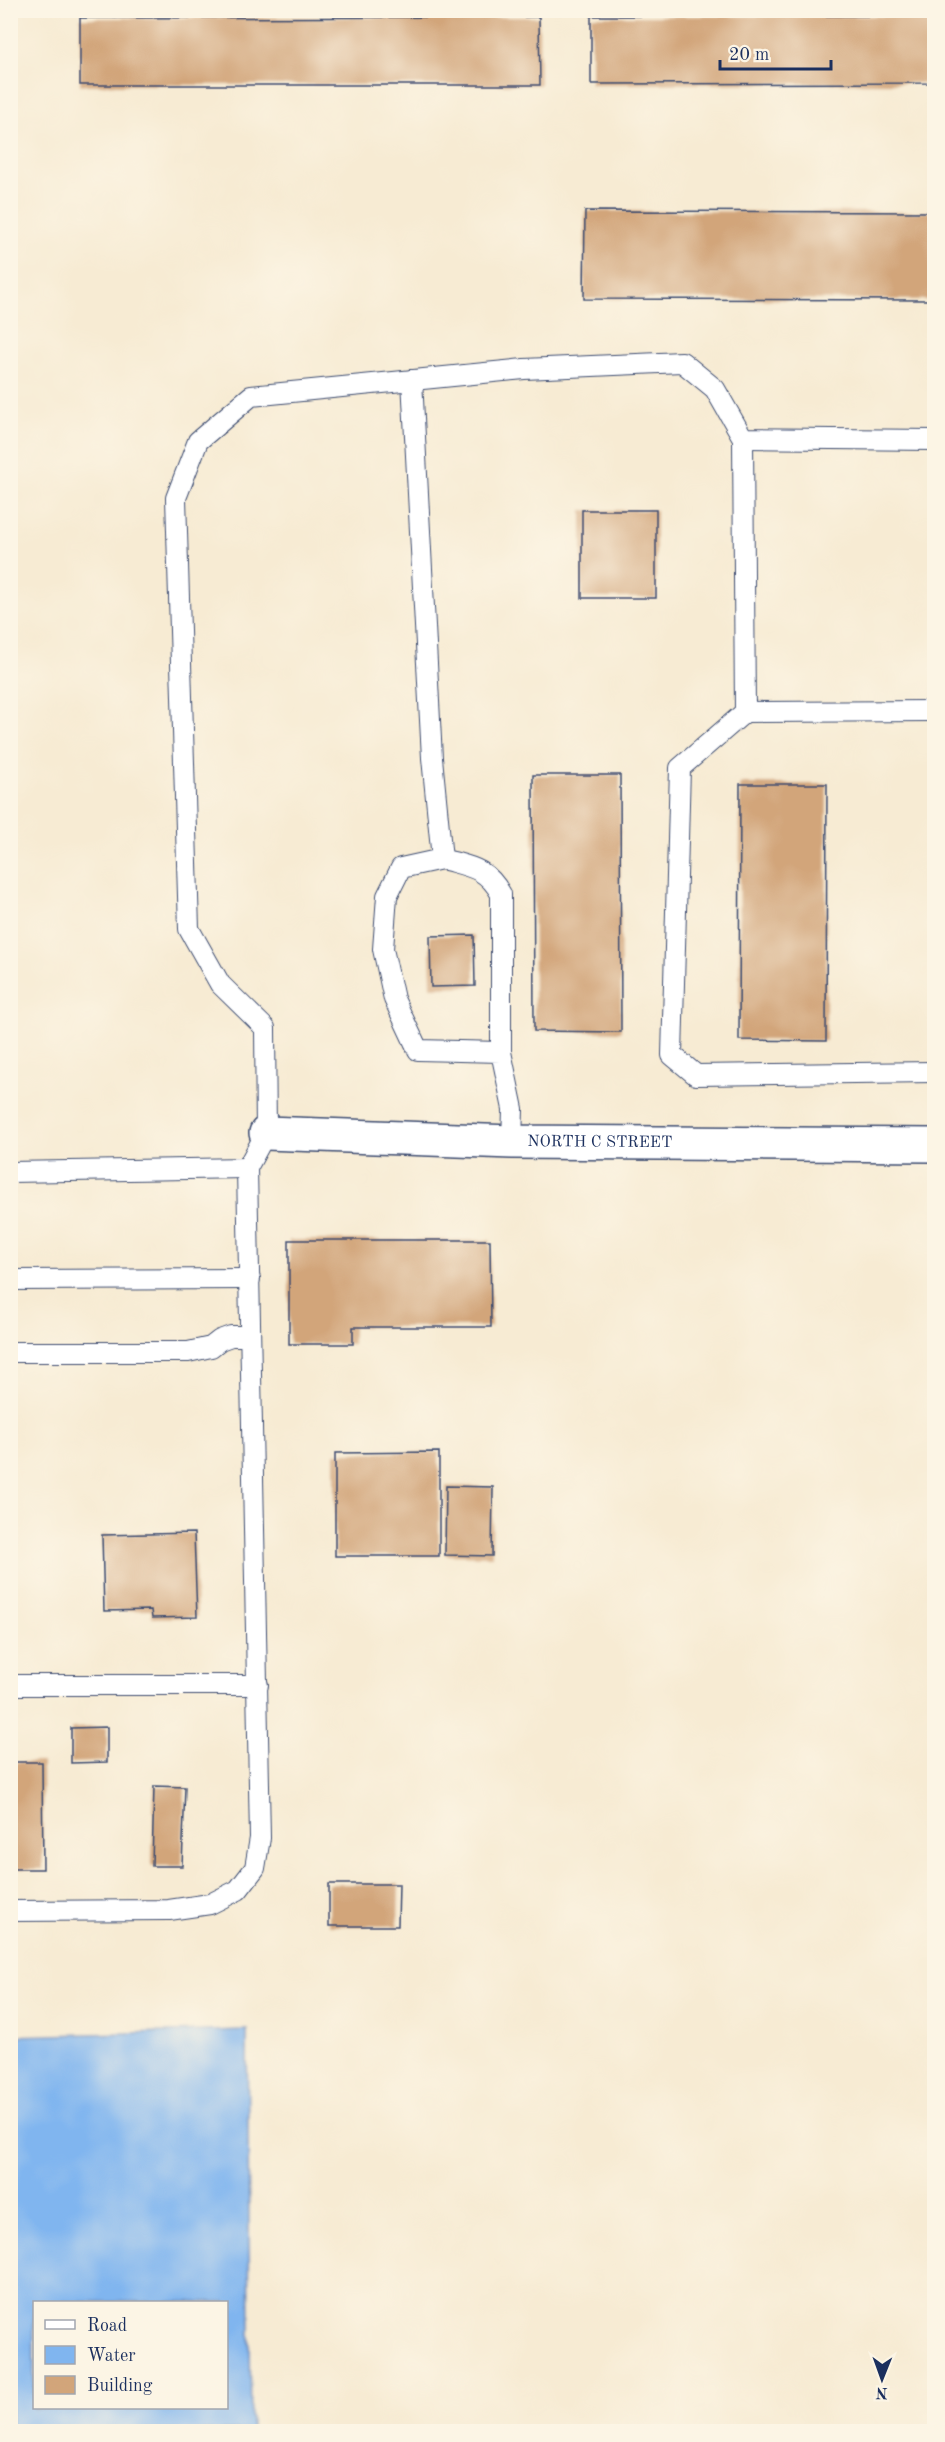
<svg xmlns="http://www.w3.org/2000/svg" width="945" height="2442" font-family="'Old Standard TT',serif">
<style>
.water{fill:#80b5ef;stroke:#4e72a6;stroke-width:1.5;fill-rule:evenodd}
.building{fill:#d2a57a}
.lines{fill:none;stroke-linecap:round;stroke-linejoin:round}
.lane-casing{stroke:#3c4b70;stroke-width:22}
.street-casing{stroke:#3c4b70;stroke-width:36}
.lane{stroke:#fff;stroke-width:20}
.street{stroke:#fff;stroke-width:33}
.labels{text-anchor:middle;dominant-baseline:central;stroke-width:6;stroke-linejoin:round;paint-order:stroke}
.street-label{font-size:16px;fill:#1b2f5e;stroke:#fcf5e5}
</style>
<rect width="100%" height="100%" fill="#fcf5e5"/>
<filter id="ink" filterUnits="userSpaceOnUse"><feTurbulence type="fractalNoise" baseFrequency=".0167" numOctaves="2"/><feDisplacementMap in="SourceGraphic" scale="12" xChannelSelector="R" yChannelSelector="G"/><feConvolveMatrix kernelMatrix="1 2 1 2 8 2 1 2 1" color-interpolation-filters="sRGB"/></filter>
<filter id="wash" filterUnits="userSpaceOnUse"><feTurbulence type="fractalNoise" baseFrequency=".008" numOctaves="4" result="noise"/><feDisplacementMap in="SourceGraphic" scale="24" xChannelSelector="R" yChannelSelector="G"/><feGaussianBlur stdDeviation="1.35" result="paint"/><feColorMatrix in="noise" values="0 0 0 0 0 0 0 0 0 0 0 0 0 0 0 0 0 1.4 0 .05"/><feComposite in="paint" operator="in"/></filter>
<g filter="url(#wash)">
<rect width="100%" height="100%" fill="#f7ebd3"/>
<!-- water -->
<path class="water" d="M 247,2030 L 251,2431 L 11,2431 L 11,2036 ZM 34,2302 L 226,2302 L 226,2408 L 34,2408 Z"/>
<g id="blocks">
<!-- building -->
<g class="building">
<path d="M 591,16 L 934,16 L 934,83 L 591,84 Z"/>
<path d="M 539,17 L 540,85 L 80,85 L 80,18 Z"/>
<path d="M 585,211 L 934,212 L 934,300 L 584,299 Z"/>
<rect x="582" y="510" width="74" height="88"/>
<path d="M 533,775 L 620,775 L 621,1032 L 534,1031 Z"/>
<path d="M 740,784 L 827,784 L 826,1041 L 739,1040 Z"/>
<path d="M 474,935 L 475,986 L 431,987 L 430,936 Z"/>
<path d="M 289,1240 L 490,1240 L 491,1327 L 353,1327 L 353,1344 L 289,1344 Z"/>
<path d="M 439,1452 L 439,1556 L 335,1556 L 335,1453 Z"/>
<path d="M 446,1486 L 493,1487 L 492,1556 L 445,1555 Z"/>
<path d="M 194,1533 L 197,1617 L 152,1618 L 151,1610 L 104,1611 L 102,1535 Z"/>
<path d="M 107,1727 L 107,1762 L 71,1763 L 71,1728 Z"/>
<path d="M 10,1762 L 42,1762 L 43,1869 L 10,1869 Z"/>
<path d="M 154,1786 L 185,1787 L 182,1866 L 152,1866 Z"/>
<path d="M 329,1884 L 399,1884 L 398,1926 L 329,1926 Z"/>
</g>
</g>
</g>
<g filter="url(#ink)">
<use href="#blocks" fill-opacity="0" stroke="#3c4b70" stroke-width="1.5"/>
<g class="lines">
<defs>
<g id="lane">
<path d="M 412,380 L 432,758 L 442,859 L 401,868 L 387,896 L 383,949 L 394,999 L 418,1050 L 501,1052 L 513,1109 L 512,1142"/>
<path d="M 743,438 L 745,712 L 934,711"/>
<path d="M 745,712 L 680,768 L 672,1055 L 696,1075 L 934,1072"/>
<path d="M 442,859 C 470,867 486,867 501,894 L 501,1052"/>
<path d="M 10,1172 L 247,1168"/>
<path d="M 10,1280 L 250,1279"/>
<path d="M 10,1352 L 188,1352 L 211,1347 L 220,1340 L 231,1336 L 250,1336"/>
<path d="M 10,1685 L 258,1685"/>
<path d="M 10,1911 L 169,1910 L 210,1904 L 238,1890 L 255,1868 L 260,1838 L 247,1168 L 266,1133 L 265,1028 L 220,984 L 189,929 L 176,498 L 198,441 L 251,396 L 524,369 L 682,362 L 715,389 L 743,438 L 934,440"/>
</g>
<g id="street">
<path id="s1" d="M 266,1133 L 512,1142 L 934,1145"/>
</g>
</defs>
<!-- lane casing -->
<use href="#lane" class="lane-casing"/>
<!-- street casing -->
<use href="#street" class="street-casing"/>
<!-- lane -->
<use href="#lane" class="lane"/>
<!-- street -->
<use href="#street" class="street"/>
</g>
</g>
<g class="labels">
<!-- street labels -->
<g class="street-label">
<text stroke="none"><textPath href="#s1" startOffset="334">NORTH C STREET</textPath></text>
</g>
</g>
<!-- margin -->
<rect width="945" height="2442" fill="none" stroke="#fcf5e5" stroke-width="36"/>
<!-- legend -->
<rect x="33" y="2301" width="195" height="108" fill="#fcf5e5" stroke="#a2a6af" stroke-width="1.5"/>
<rect x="45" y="2320" width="30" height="9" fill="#ffffff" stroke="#a2a6af" stroke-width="1.5"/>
<text x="87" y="2331" font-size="18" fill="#1b2f5e">Road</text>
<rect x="45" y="2346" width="30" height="18" fill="#80b5ef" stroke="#a2a6af" stroke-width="1.5"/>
<text x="87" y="2361" font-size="18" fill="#1b2f5e">Water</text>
<rect x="45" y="2376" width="30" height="18" fill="#d2a57a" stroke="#a2a6af" stroke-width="1.5"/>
<text x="87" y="2391" font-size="18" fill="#1b2f5e">Building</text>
<!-- north arrow -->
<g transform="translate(882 2379) rotate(181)" stroke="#fcf5e5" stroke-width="4.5" paint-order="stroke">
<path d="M0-4.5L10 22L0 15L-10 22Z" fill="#1b2f5e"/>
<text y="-9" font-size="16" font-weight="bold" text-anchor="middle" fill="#1b2f5e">N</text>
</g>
<!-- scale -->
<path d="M720 60v9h111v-9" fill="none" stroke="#1b2f5e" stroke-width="3"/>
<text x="729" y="60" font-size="18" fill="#1b2f5e" stroke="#fcf5e5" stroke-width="4.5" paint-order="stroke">20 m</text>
</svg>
